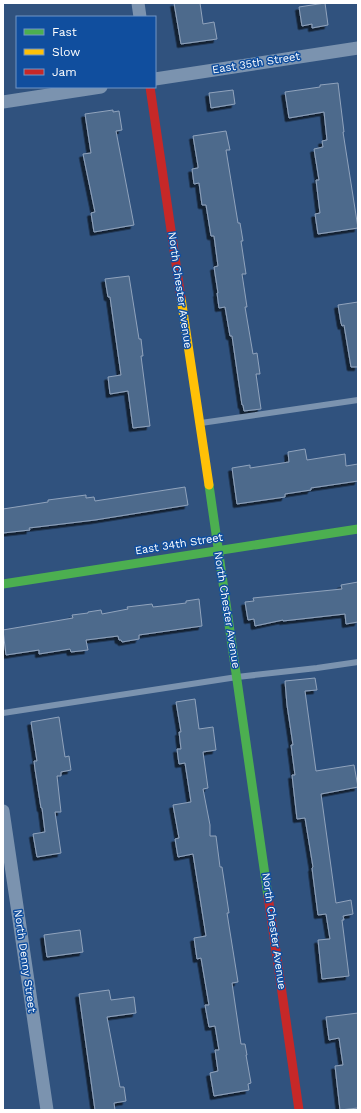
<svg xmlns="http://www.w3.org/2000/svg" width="361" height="1113" font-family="'Work Sans',sans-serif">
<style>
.building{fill:#4e6a8c;stroke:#90a3bc;filter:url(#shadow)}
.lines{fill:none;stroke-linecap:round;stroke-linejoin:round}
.lane{stroke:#7b93af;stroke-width:6}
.street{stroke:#7b93af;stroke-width:13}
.fast{stroke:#4caf50;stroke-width:9}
.slow{stroke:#ffc107;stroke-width:9}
.jam{stroke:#c62828;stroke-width:9}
.labels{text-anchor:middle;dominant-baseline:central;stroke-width:3;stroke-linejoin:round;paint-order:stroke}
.street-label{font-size:11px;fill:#fff;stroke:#104e9e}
</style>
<defs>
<filter id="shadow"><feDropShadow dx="-3.5" dy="3.5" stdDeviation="0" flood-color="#0009"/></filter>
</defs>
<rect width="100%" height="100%" fill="#30527e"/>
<!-- building -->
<g class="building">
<path d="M 174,3 L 200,3 L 203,24 L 214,22 L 217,39 L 181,44 Z"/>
<path d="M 325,3 L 328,25 L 312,28 L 312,24 L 302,26 L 299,7 Z"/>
<path d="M 338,83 L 344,132 L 343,132 L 358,228 L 318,234 L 315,214 L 320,213 L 316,180 L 319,180 L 314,149 L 323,147 L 322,141 L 327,140 L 324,112 L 289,118 L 285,92 L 320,87 L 320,85 Z"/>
<path d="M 233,90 L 235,104 L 211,108 L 209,93 Z"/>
<path d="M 113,110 L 113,112 L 119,111 L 122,130 L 116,131 L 134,225 L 94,232 L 91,213 L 95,212 L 83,154 L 91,153 L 85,114 Z"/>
<path d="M 226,131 L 230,150 L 226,150 L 238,223 L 240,223 L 243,241 L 241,241 L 246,274 L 242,274 L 247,307 L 245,307 L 253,354 L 257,353 L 260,374 L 256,374 L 261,409 L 244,411 L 243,405 L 242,405 L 232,336 L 230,336 L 225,307 L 219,308 L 217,293 L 218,293 L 214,267 L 218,266 L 214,236 L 211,236 L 206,205 L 202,205 L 199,183 L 194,184 L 192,169 L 198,168 L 198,166 L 193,136 Z"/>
<path d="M 129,276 L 139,339 L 141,339 L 143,356 L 141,356 L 150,426 L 133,428 L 128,391 L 110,394 L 108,377 L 121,375 L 110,297 L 108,297 L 105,279 Z"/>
<path d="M 358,302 L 358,367 L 351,367 L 344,325 L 342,326 L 341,323 L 338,305 Z"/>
<path d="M 305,449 L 307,460 L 345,454 L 346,466 L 358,464 L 358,481 L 311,488 L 311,490 L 285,494 L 285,497 L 237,504 L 232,468 L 250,465 L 250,468 L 289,462 L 288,452 Z"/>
<path d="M 185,487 L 188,505 L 95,520 L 29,528 L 30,530 L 3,533 L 3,509 L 48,502 L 48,500 L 86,495 L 86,498 L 94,497 L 95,501 Z"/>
<path d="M 358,582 L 358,622 L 346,624 L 345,614 L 283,621 L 283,620 L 255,626 L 254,619 L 248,620 L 245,602 L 254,601 L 253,598 L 342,589 L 341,585 Z"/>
<path d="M 199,599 L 202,626 L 139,635 L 139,639 L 122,642 L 121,640 L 119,640 L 118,636 L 86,640 L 88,650 L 71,652 L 70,649 L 39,654 L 39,650 L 6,655 L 3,630 L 73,618 L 72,615 L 88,613 L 88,612 L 101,610 L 102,614 L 128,609 L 127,607 L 152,604 L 153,607 L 162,606 L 186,603 L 186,601 Z"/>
<path d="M 315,678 L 317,690 L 305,691 L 316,771 L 354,765 L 358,787 L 321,794 L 336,903 L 351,900 L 353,914 L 343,916 L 344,920 L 342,920 L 349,976 L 322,979 L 318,940 L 330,939 L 326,914 L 318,915 L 312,868 L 313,867 L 305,818 L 297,819 L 292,775 L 295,775 L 291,745 L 293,745 L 287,705 L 285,681 Z"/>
<path d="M 195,699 L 199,729 L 213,727 L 216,750 L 203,752 L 208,788 L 203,789 L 210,825 L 210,836 L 216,836 L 220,867 L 222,867 L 229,913 L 227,913 L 238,982 L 232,983 L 241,1044 L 245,1044 L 247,1055 L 246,1055 L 251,1083 L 248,1084 L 249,1090 L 214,1096 L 210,1073 L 218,1071 L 215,1050 L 219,1050 L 215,1026 L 209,1027 L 205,1005 L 209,1005 L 201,958 L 197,959 L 194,938 L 206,936 L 193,854 L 178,857 L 175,839 L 179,838 L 173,805 L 191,802 L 185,763 L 179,764 L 177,749 L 181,749 L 179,732 L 181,732 L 176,702 Z"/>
<path d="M 59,717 L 65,757 L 69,756 L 71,770 L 61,772 L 61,776 L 57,776 L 61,812 L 55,812 L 61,853 L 37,857 L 33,834 L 45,832 L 42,808 L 41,808 L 35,769 L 34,761 L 37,761 L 31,722 Z"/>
<path d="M 80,930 L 83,952 L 47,957 L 44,935 Z"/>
<path d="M 109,990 L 111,1000 L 134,997 L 136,1013 L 107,1017 L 120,1087 L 124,1087 L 126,1101 L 114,1103 L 115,1110 L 95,1110 L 79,994 Z"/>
<path d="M 358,1013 L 358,1108 L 340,1110 L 335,1066 L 343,1065 L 339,1038 L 329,1040 L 326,1017 Z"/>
</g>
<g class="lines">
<!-- lane -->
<g class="lane">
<path d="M 201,423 L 358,400"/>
<path d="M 3,713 L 237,677 L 317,668 L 358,662"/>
</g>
<!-- street -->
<g class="street">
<path d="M 138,3 L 140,17"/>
<path d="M 155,79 L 358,48"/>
<path d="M 3,102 L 101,87"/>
<path d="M 3,811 L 47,1110"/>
</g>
<!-- fast -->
<g class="fast">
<path d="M 209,485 L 268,896"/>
<path d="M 3,584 L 358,529"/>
</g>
<!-- slow -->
<path class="slow" d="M 181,298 L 209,485"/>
<!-- jam -->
<g class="jam">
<path d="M 150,87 L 181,298"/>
<path d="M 268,896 L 299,1110"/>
</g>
</g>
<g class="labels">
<!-- street labels -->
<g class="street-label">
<text transform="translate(256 63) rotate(-9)">East 35th Street</text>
<text transform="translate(180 290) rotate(82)">North Chester Avenue</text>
<text transform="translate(179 544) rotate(-9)">East 34th Street</text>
<text transform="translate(227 610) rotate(81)">North Chester Avenue</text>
<text transform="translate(274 931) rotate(82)">North Chester Avenue</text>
<text transform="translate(25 961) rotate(82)">North Denny Street</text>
</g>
</g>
<!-- border -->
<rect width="361" height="1113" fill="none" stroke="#ffffff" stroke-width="8"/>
<!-- legend -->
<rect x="16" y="16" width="140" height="72" fill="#104e9e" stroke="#7095c5"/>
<rect x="24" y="29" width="20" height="6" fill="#4caf50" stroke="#7095c5"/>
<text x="52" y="36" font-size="12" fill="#ffffff">Fast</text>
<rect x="24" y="49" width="20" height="6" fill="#ffc107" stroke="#7095c5"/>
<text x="52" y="56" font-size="12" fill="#ffffff">Slow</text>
<rect x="24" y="69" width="20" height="6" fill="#c62828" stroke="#7095c5"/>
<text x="52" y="76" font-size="12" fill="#ffffff">Jam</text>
</svg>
